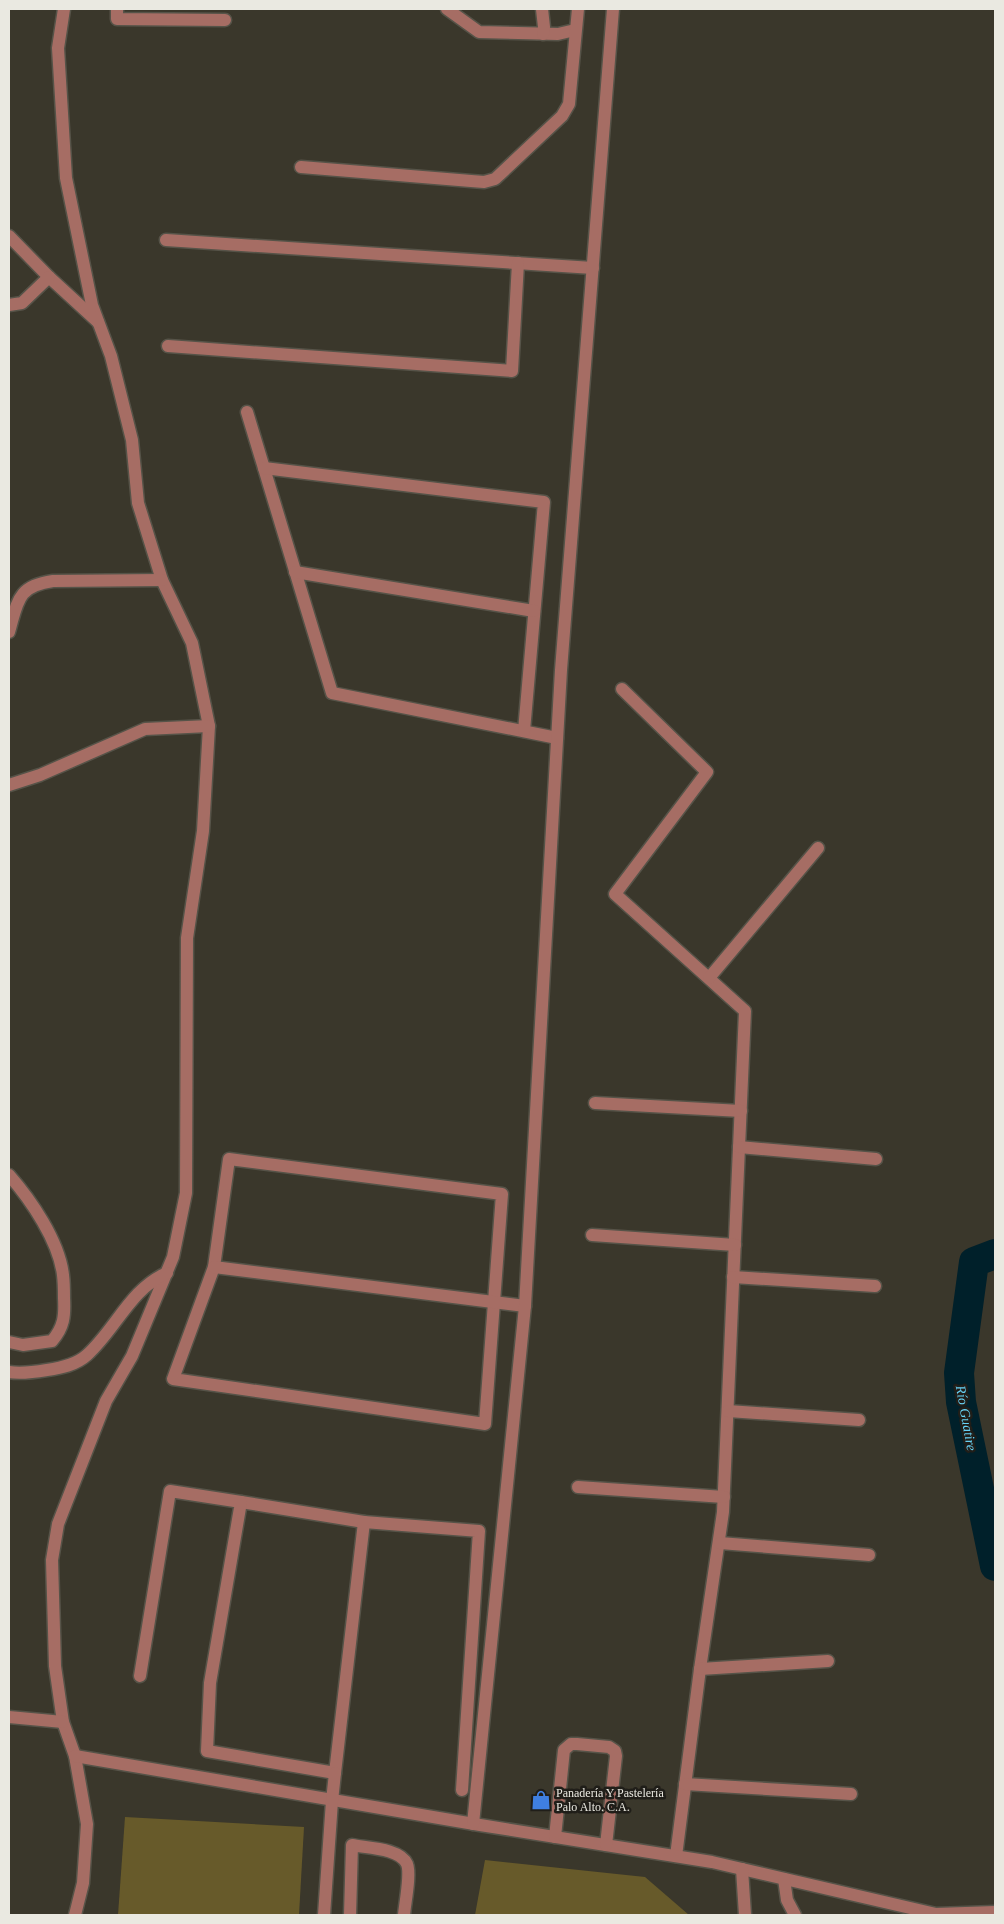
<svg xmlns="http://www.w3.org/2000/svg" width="1004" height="1924" font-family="Georgia,serif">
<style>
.green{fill:#675a2a}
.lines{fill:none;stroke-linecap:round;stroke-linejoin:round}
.river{stroke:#00202a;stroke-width:30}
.minor-casing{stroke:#565348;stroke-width:15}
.minor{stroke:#a66d64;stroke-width:12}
.labels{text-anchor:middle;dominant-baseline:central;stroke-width:5;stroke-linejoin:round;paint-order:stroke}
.poi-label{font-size:12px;fill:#eae9e1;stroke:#201e19;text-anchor:start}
.water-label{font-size:14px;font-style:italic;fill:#67d1f4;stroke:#201e19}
</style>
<rect width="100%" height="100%" fill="#3a372b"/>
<!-- green -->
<g class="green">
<path d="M 125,1817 L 304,1827 L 299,1915 L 118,1915 Z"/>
<path d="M 485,1860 L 645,1877 L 689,1915 L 475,1915 Z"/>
</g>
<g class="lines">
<!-- river -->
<path class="river" d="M 995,1254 L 974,1262 L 959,1373 L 961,1402 L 995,1566"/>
<defs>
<g id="minor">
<path d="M 64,9 L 58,48 L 66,178 L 92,305 L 111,356 L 132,440 L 138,503 L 162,580 L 192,643 L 209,726 L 203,831 L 187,938 L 186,1193 L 173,1257 L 132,1356 L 106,1401 L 58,1524 L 52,1560 L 55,1666 L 63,1722 L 75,1756 L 87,1824 L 83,1883 L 75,1915"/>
<path d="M 117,9 L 117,19 L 225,20"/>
<path d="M 447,9 L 479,32 L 558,34 L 575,30"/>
<path d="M 542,9 L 544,27 L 543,34"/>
<path d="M 301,167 L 471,181 L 484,182 L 495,179 L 562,116 L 569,104 L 578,9"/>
<path d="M 9,236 L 49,277 L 98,322"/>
<path d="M 166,240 L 593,268"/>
<path d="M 9,305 L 22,303 L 49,277"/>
<path d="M 168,346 L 512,371 L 518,263"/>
<path d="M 247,412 L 332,693 L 557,738"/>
<path d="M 264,468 L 544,502 L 524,731"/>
<path d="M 295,572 L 534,611"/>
<path d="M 9,632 C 18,601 17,586 53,581 L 162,580"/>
<path d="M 622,689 L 707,772 L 615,894 L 745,1011 L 723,1512 L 700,1669 L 676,1856"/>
<path d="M 9,785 L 40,775 L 145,729 L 209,726"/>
<path d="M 709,978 L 818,848"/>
<path d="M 595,1103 L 741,1111"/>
<path d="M 739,1147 L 876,1159"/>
<path d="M 229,1159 L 502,1194 L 485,1424 L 173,1379 L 214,1267 Z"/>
<path d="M 9,1175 C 31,1200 59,1241 63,1275 C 64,1283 64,1291 64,1298 C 65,1316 64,1327 52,1341 L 23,1345 L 9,1342"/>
<path d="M 592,1235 L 735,1245"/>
<path d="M 214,1267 L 525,1306"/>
<path d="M 733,1277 L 875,1286"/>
<path d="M 9,1372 C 21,1374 35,1372 47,1370 C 61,1368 76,1365 87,1355 C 116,1329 130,1289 167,1273"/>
<path d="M 728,1411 L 859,1420"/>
<path d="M 578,1487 L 724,1497"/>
<path d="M 241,1502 L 364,1522"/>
<path d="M 720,1543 L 869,1555"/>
<path d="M 700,1669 L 828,1661"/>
<path d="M 140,1676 L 170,1491 L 241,1502 L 210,1683 L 207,1751 L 335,1773 L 364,1522 L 479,1531 L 462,1790"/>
<path d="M 9,1717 L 63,1722"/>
<path d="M 75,1756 L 480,1825 L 712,1862 L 936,1914 L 995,1912"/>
<path d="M 685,1784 L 851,1794"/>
<path d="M 473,1824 L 525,1306 L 561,670 L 613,9"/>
<path d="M 555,1837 L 564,1750 L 571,1744 L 577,1744 L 609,1747 L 615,1751 L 616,1756 L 606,1845"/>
<path d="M 742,1869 L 745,1915"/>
<path d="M 784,1879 L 787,1900 L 795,1915"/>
<path d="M 324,1915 L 332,1801 L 335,1773"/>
<path d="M 350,1915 L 352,1845 C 367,1848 400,1848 407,1864 C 411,1874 405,1903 404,1915"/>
</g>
</defs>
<!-- minor casing -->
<use href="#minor" class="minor-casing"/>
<!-- minor -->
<use href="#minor" class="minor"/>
</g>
<!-- icons -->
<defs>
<symbol id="shop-bare" viewBox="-9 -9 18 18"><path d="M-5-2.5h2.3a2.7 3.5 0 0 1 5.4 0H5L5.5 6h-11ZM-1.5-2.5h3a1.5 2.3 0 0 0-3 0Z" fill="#3f7fe0" stroke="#201e19" stroke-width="2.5" paint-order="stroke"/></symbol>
</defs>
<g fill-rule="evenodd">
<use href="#shop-bare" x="527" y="1786" width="28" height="28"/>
</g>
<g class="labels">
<!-- poi labels -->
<g class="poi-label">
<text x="556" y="1793">Panadería Y Pastelería<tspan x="556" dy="14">Palo Alto. C.A.</tspan></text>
</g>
<!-- water labels -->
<g class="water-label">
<text transform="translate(966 1418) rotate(80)">Río Guatire</text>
</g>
</g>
<!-- border -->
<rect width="1004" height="1924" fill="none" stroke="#eae9e1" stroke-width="20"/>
</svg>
